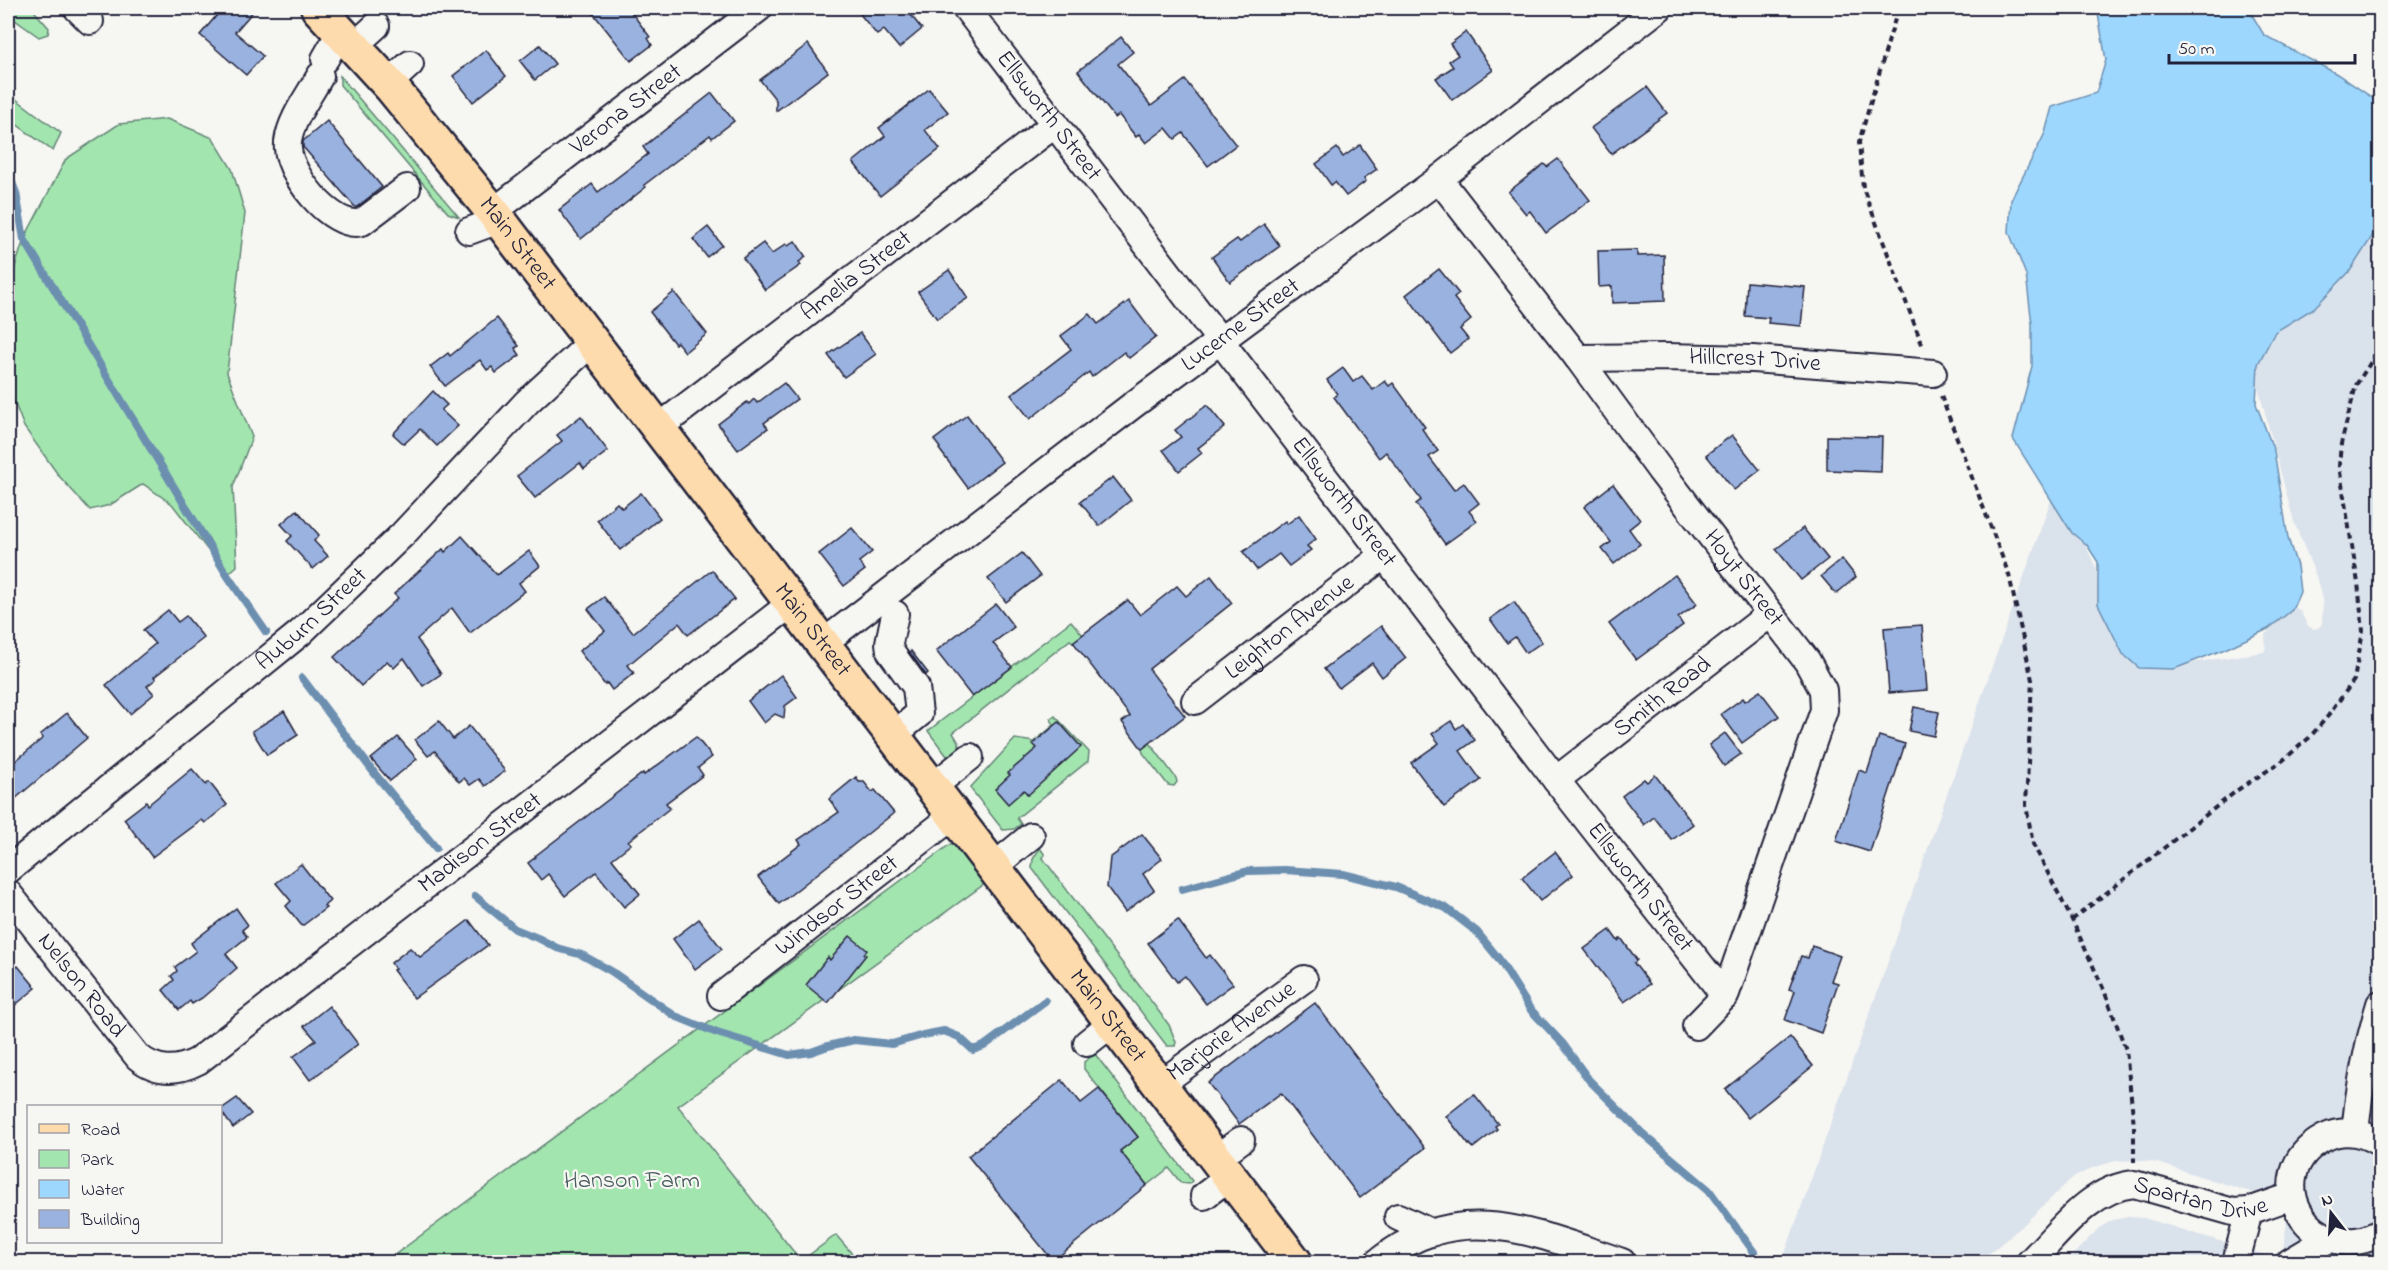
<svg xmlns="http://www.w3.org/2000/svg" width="2388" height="1270" font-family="'Indie Flower',sans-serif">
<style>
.built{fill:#dae2ec}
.green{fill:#a3e5af;stroke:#628475;stroke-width:1.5}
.water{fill:#9ed7fe;stroke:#6c8fb0;stroke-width:1.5}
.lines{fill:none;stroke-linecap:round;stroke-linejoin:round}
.stream{stroke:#6c8fb0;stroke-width:8}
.building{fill:#9ab2df;stroke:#22223b;stroke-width:1.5}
.minor-casing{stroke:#22223b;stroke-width:30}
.major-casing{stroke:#22223b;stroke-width:38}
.path{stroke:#22223b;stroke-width:4;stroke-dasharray:6 4.5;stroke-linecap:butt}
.minor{stroke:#f6f6f2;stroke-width:26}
.major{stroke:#fedbac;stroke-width:33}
.labels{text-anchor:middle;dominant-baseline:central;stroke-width:4.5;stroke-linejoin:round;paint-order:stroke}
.street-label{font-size:24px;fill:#22223b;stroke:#f6f6f2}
.park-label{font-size:24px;fill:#495c5e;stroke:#f6f6f2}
</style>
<rect width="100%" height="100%" fill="#f6f6f2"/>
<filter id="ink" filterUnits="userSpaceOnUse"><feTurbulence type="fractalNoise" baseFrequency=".0167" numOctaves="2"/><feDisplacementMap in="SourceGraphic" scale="12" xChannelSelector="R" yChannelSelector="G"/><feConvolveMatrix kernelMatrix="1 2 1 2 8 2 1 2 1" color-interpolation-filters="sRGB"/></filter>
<g filter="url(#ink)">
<!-- built -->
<path class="built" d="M 2380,233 L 2380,1262 L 2066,1262 L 2099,1228 L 2113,1220 L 2128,1217 L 2144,1218 L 2282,1260 L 2289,1204 L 2158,1163 L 2137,1160 L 2115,1161 L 2092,1168 L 2071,1179 L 2021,1227 L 1979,1262 L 1782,1262 L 2052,497 L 2076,527 L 2089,553 L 2096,568 L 2101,604 L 2183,664 L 2264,652 L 2266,647 L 2265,635 L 2273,626 L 2282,611 L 2289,608 L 2296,608 L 2300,611 L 2308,626 L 2313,629 L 2318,628 L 2322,624 L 2323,603 L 2316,576 L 2294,522 L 2253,368 L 2265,343 L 2300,314 L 2363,246 Z"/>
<!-- green -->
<g class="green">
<path d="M 8,8 L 39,8 L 35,12 L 49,28 L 48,34 L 39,37 L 8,15 Z"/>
<path d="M 340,76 L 459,217 L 448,213 L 340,85 Z"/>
<path d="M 8,93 L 61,133 L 53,151 L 8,118 Z"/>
<path d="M 167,119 L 213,138 L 232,169 L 245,213 L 227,373 L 252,437 L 233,487 L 237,566 L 227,575 L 172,504 L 143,484 L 110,505 L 90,510 L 59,476 L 24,427 L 8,386 L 8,289 L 24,239 L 66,159 L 119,124 Z"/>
<path d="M 1071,621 L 1083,635 L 1073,642 L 1070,640 L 953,733 L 959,743 L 960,750 L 950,760 L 928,731 Z"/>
<path d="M 1055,716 L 1089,752 L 1088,761 L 1017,818 L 1021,824 L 1014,829 L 1003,830 L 970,788 L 1015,739 L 1034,742 L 1054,725 L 1051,719 Z"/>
<path d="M 1150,743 L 1176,778 L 1177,782 L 1174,786 L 1168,785 L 1143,753 L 1142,749 Z"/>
<path d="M 960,837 L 990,880 L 678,1106 L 801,1261 L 836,1235 L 859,1262 L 385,1262 Z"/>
<path d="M 1040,848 L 1045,855 L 1042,857 L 1169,1025 L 1176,1042 L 1175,1046 L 1167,1046 L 1032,868 L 1033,859 Z"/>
<path d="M 1095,1054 L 1192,1181 L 1189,1184 L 1181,1183 L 1169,1168 L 1147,1185 L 1120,1151 L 1138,1137 L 1084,1069 L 1084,1062 Z"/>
</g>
<!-- water -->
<path class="water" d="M 2097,8 L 2248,8 L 2264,35 L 2337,74 L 2380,103 L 2380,231 L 2373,235 L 2350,271 L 2314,308 L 2275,332 L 2258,364 L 2256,404 L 2274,451 L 2288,538 L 2297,566 L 2300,592 L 2292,610 L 2268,629 L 2225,649 L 2174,669 L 2139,668 L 2123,654 L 2098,604 L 2098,562 L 2087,545 L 2072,533 L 2013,439 L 2032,366 L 2032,324 L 2026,275 L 2009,232 L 2011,200 L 2045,133 L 2052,107 L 2096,93 L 2106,60 Z"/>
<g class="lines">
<!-- stream -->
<g class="stream">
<path d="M 8,172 L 16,193 L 24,239 L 227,575 L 266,632"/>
<path d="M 302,678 L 375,774 L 436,848"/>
<path d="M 1182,889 L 1248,871 L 1285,870 L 1343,874 L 1396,887 L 1446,908 L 1477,932 L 1499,959 L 1530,1009 L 1563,1044 L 1589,1080 L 1642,1133 L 1709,1190 L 1754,1252"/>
<path d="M 475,896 L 515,929 L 540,939 L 557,948 L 582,955 L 611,971 L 675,1016 L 717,1033 L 789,1055 L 811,1052 L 828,1046 L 854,1040 L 892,1044 L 923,1035 L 944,1031 L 959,1037 L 973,1050 L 984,1046 L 1045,1001"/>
</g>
</g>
<!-- building -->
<g class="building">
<path d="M 223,8 L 256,8 L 235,32 L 263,56 L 246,75 L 200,35 Z"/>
<path d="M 589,8 L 628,8 L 650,37 L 648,38 L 652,45 L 631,61 Z"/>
<path d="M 855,8 L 905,8 L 922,29 L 899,48 L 884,30 L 877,35 Z"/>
<path d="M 1466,32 L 1493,70 L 1452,100 L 1436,78 L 1453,67 L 1449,61 L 1458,55 L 1450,44 Z"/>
<path d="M 1121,37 L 1133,52 L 1118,64 L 1151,106 L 1185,80 L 1236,145 L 1208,166 L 1183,133 L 1175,139 L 1166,128 L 1146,143 L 1139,134 L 1136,137 L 1119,115 L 1115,118 L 1078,71 Z"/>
<path d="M 808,44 L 828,72 L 776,111 L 776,100 L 760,80 Z"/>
<path d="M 540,45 L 555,64 L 535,80 L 520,61 Z"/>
<path d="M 486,50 L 506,76 L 473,102 L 453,76 Z"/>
<path d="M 1647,87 L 1667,113 L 1611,154 L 1591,128 Z"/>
<path d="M 929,89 L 948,112 L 925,130 L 940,149 L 880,196 L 853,162 L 885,136 L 879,128 Z"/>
<path d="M 712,93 L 734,121 L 712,138 L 710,135 L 644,185 L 646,187 L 581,239 L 559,210 L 592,184 L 598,192 L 648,154 L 643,147 Z"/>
<path d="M 327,121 L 382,187 L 357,207 L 355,207 L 303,147 L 303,141 Z"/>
<path d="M 1360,145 L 1377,169 L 1364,178 L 1366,181 L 1346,196 L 1335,182 L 1331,185 L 1316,164 L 1337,148 L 1343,157 Z"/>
<path d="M 1558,159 L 1590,200 L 1546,233 L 1530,211 L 1526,214 L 1508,192 L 1544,164 L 1547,167 Z"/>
<path d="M 1264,224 L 1280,246 L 1230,282 L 1212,257 L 1237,239 L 1240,242 Z"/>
<path d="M 708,227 L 722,245 L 707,257 L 693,239 Z"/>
<path d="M 795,241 L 806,257 L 799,262 L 801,265 L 765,290 L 743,258 L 763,243 L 772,254 L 786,244 L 788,246 Z"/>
<path d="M 1637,250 L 1637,256 L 1664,255 L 1665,301 L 1612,303 L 1612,286 L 1599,287 L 1598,251 Z"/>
<path d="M 1439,269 L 1459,294 L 1454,298 L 1471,320 L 1460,329 L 1468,339 L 1450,353 L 1406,295 Z"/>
<path d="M 949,270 L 968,298 L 937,319 L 918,292 Z"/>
<path d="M 1747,282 L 1805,287 L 1801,326 L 1768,323 L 1769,318 L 1745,316 Z"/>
<path d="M 674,292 L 707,334 L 685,352 L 677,342 L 675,344 L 650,312 Z"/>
<path d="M 1129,301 L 1156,337 L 1129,358 L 1124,352 L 1092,377 L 1089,372 L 1030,419 L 1011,395 L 1071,349 L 1061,336 L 1090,314 L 1098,324 Z"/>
<path d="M 497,318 L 519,346 L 515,348 L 520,355 L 496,373 L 492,367 L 487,370 L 480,360 L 445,386 L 430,367 L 448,353 L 450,356 Z"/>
<path d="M 860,333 L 876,354 L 844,377 L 828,355 Z"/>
<path d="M 1343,368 L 1353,382 L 1362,376 L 1373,390 L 1385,381 L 1389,386 L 1393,383 L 1425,427 L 1422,429 L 1438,451 L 1429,457 L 1454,490 L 1464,483 L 1479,503 L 1469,511 L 1477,521 L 1445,544 L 1416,504 L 1421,500 L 1386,452 L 1379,458 L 1334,397 L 1337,394 L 1327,380 Z"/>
<path d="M 784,383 L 797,399 L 764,423 L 768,428 L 738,450 L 718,424 L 747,402 L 749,404 L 754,399 L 757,403 Z"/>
<path d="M 433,391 L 447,405 L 441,410 L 458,426 L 437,446 L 420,429 L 404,444 L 393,434 Z"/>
<path d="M 1207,405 L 1225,427 L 1198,448 L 1202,453 L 1179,471 L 1163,450 L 1181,437 L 1175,430 Z"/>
<path d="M 967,415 L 1002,462 L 968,488 L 939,449 L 940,448 L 934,440 Z"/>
<path d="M 581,416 L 608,451 L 584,469 L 580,463 L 535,498 L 517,476 L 562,441 L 557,435 Z"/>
<path d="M 1732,435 L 1760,470 L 1734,490 L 1706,455 Z"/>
<path d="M 1827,436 L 1882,437 L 1881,472 L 1827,470 Z"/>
<path d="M 1113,477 L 1131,500 L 1099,526 L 1080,502 Z"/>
<path d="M 1613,484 L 1640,520 L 1629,529 L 1640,544 L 1614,564 L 1602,549 L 1611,542 L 1584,507 Z"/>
<path d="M 641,493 L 660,518 L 620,550 L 597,520 L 617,503 L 622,508 Z"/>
<path d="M 297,510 L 319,535 L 314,541 L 328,556 L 313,569 L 287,541 L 292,536 L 281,524 Z"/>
<path d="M 1299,515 L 1316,539 L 1307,546 L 1311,550 L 1289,566 L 1279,554 L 1257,570 L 1243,552 L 1285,521 L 1287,524 Z"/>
<path d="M 852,528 L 872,552 L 859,562 L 865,570 L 844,586 L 819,554 Z"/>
<path d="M 1803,528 L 1828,559 L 1801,580 L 1776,549 Z"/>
<path d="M 462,536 L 497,575 L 529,551 L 540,566 L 519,583 L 525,591 L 470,633 L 452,608 L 417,639 L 441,674 L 423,686 L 404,658 L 394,668 L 387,661 L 361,686 L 334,657 L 398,598 L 394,594 L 443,549 L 445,552 Z"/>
<path d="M 1022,553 L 1040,576 L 1006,602 L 988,579 Z"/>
<path d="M 1842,559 L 1856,577 L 1836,594 L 1821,576 Z"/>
<path d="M 712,570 L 735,599 L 688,635 L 679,623 L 628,665 L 634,673 L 612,690 L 607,683 L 605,685 L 579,651 L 605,631 L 588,609 L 604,597 L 633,633 Z"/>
<path d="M 1675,575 L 1697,604 L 1678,618 L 1683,625 L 1636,660 L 1609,624 Z"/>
<path d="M 1211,576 L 1232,603 L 1149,669 L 1185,716 L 1142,749 L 1122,722 L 1130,716 L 1073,642 L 1128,600 L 1140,615 L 1177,586 L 1186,596 Z"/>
<path d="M 1514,602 L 1542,642 L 1526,653 L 1515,637 L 1507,643 L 1490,619 Z"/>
<path d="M 996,604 L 1014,627 L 993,643 L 1012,667 L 972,697 L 936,651 Z"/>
<path d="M 168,610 L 178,622 L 186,616 L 204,638 L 154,677 L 156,679 L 147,686 L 154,694 L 130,714 L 106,685 L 155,644 L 143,630 Z"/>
<path d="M 1922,625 L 1927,690 L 1889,693 L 1884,628 Z"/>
<path d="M 1381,626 L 1406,658 L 1382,677 L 1372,663 L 1339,688 L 1324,669 Z"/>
<path d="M 911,651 L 928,673 L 926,675 L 910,653 Z"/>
<path d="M 781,675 L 797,697 L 785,706 L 784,718 L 775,714 L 764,723 L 748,701 Z"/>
<path d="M 1760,691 L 1779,716 L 1742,743 L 1721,714 L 1743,698 L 1745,701 Z"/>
<path d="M 1914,707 L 1939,712 L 1934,736 L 1909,731 Z"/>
<path d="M 284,711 L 298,735 L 267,755 L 252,731 Z"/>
<path d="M 67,713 L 87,738 L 8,805 L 8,767 L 43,738 L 40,735 Z"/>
<path d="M 439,721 L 453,739 L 469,726 L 505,771 L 485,786 L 479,779 L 470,785 L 464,778 L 459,782 L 435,751 L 428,756 L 415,740 Z"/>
<path d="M 1451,721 L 1456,729 L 1463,724 L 1475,740 L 1460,751 L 1481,780 L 1444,807 L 1411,763 L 1439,743 L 1432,734 Z"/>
<path d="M 1059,722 L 1081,747 L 1028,795 L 1024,790 L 1008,804 L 995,789 L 1010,775 L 1008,773 L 1037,748 L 1033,744 Z"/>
<path d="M 1725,733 L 1741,754 L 1724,766 L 1709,745 Z"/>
<path d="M 1879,736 L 1905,744 L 1870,852 L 1836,841 L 1859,770 L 1867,773 Z"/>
<path d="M 398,737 L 417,759 L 390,781 L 371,759 Z"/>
<path d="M 696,737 L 712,757 L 698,768 L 703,775 L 666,803 L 670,808 L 628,841 L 631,844 L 612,859 L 640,894 L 624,907 L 596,872 L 565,896 L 548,874 L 541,880 L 528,863 L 536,857 L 535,856 L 643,773 L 644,775 Z"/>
<path d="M 192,769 L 206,785 L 209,782 L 227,805 L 205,823 L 202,820 L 152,857 L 124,819 L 146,802 L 148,805 Z"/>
<path d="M 1655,775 L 1693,824 L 1672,840 L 1654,817 L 1644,825 L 1622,796 L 1644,779 L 1647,782 Z"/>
<path d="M 856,777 L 859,782 L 864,782 L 872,792 L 875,790 L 894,813 L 779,904 L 758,877 L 801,844 L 798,840 L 839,812 L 829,799 Z"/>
<path d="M 1142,834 L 1162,859 L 1143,874 L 1154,890 L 1125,912 L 1107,887 L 1110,858 Z"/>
<path d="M 1555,852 L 1573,875 L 1540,901 L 1522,878 Z"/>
<path d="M 301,864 L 330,901 L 324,906 L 326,908 L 302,926 L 286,906 L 291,901 L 276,883 Z"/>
<path d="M 236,908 L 248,925 L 242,930 L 247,937 L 226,954 L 237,968 L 202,998 L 192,1004 L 190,1001 L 179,1010 L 163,990 L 174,980 L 171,976 L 177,971 L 175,967 L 196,951 L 191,943 Z"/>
<path d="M 699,919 L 722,949 L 695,969 L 673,939 Z"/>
<path d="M 469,920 L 488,945 L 414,998 L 393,970 L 395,969 L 391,963 L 410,948 L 420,957 Z"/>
<path d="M 1178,920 L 1206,958 L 1210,955 L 1233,984 L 1206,1004 L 1185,976 L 1177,982 L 1148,943 Z"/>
<path d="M 1610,930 L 1618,941 L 1621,938 L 1637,960 L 1634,963 L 1650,984 L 1624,1002 L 1584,949 Z"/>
<path d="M 850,936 L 867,950 L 864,954 L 866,955 L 828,1003 L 806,985 L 828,957 L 830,960 Z"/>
<path d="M 1812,946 L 1840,956 L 1831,981 L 1838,983 L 1821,1033 L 1785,1020 L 1795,991 L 1789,989 L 1801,956 L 1808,958 Z"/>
<path d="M 18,966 L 36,988 L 8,1011 L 8,975 Z"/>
<path d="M 1315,1003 L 1425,1148 L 1360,1198 L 1281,1093 L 1239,1124 L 1208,1083 Z"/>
<path d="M 329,1006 L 358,1044 L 310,1080 L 293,1057 L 316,1040 L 304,1026 Z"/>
<path d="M 1790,1037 L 1813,1066 L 1748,1118 L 1725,1089 Z"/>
<path d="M 1062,1080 L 1081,1103 L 1099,1089 L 1138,1137 L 1120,1151 L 1147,1185 L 1053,1261 L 968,1156 Z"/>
<path d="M 1474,1094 L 1498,1124 L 1495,1126 L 1497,1129 L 1473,1148 L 1470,1144 L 1469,1145 L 1446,1116 Z"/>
<path d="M 237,1098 L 251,1114 L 233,1128 L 220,1110 Z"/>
</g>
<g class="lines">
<defs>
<g id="minor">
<path d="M 77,8 L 90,21"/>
<path id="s1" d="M 966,8 L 1556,780 L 1725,996"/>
<path d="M 354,46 L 376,26"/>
<path d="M 325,59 L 341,31"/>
<path d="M 320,76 C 309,96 291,119 288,142 C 284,170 332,231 362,222 L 407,188"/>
<path d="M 388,84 L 410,64"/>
<path id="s2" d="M 1439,179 L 1578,358 L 1660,470 L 1807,661 L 1823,690 L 1824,710 L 1725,996 L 1696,1026"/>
<path id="s3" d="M 493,212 L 759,8"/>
<path d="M 469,231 L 499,220"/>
<path id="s4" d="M 1578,358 L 1666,357 L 1753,359 L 1933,373"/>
<path id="s5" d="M 658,428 L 1055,124"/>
<path id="s6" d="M 823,643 L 1133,405 L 1439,179 L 1659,8"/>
<path id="s7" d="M 1195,701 L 1384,555"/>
<path d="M 892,736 L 919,714 L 916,687 L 890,651 L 889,643 L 895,614"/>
<path id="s8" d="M 1556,780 L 1770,614"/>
<path d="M 931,788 L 970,757"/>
<path d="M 992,868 L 1031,836"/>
<path id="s9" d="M 8,870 L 300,633 L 403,534 L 527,402 L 592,342"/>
<path id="s10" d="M 8,893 L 138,1057 C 157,1072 177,1072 198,1061 L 792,603"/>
<path id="s11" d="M 721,996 L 953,816"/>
<path d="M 1087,1043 L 1112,1023"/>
<path id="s12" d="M 1159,1085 L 1304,979"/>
<path d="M 2355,1132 C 2359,1088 2367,1047 2380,1004"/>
<path d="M 2380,1143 C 2363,1132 2343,1128 2324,1138 C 2255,1175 2310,1270 2380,1233"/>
<path d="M 1215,1159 L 1241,1140"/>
<path d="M 1204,1196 L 1229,1177"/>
<path d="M 1398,1217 L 1432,1233"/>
<path d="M 1378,1262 C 1459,1197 1535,1233 1622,1262"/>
<path id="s13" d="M 2030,1262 C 2059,1233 2090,1188 2134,1184 L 2233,1212 L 2249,1211 L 2292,1196"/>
<path d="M 2236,1262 L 2249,1211"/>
<path d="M 2290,1262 L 2327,1240"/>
</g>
<g id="major">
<path id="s14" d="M 318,8 L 391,87 L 493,212 L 1295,1262"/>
</g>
</defs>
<!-- minor casing -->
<use href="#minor" class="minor-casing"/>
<!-- major casing -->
<use href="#major" class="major-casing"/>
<!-- path -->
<g class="path">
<path d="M 1896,8 L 1895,19 L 1859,142 L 1863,188 L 1923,347"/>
<path d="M 1941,396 L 2009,575 L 2032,680 L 2026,805 L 2033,844 L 2072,920 L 2104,990 L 2126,1050 L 2134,1125 L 2134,1162"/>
<path d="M 2072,920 L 2239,789 L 2281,762 L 2309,738 L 2328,716 L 2354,680 L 2363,631 L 2358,583 L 2339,466 L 2341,444 L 2356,385 L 2380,348"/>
</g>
<!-- minor -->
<use href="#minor" class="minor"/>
<!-- major -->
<use href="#major" class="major"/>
</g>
</g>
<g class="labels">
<!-- street labels -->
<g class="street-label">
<text stroke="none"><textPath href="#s3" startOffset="168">Verona Street</textPath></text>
<text stroke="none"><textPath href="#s1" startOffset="136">Ellsworth Street</textPath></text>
<text stroke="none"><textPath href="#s14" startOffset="309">Main Street</textPath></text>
<text stroke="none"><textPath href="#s5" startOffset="250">Amelia Street</textPath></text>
<text stroke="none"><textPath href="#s6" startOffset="525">Lucerne Street</textPath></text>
<text stroke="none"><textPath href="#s4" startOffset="177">Hillcrest Drive</textPath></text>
<text stroke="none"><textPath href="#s1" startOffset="622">Ellsworth Street</textPath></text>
<text stroke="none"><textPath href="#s2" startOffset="502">Hoyt Street</textPath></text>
<text stroke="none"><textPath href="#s9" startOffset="394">Auburn Street</textPath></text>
<text stroke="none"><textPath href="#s7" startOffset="120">Leighton Avenue</textPath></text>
<text stroke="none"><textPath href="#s14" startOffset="795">Main Street</textPath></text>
<text stroke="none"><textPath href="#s8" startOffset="135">Smith Road</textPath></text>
<text stroke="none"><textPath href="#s10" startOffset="630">Madison Street</textPath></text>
<text stroke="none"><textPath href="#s1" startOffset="1108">Ellsworth Street</textPath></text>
<text stroke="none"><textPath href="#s11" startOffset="147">Windsor Street</textPath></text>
<text stroke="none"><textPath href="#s10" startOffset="118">Nelson Road</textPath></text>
<text stroke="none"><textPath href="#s14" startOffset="1281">Main Street</textPath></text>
<text stroke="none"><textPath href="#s12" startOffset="90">Marjorie Avenue</textPath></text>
<text stroke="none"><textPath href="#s13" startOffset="202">Spartan Drive</textPath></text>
</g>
<!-- park labels -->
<g class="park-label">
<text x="632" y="1181">Hanson Farm</text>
</g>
</g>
<!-- margin -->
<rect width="2388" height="1270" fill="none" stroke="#f6f6f2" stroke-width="30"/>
<rect x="15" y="15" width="2358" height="1240" fill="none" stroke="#22223b" stroke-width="2" filter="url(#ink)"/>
<!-- legend -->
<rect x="27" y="1105" width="195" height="138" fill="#f6f6f2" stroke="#a1a1a9" stroke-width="1.5"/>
<rect x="39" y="1124" width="30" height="9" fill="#fedbac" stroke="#a1a1a9" stroke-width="1.5"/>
<text x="81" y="1135" font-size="18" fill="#22223b">Road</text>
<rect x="39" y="1150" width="30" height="18" fill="#a3e5af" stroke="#a1a1a9" stroke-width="1.5"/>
<text x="81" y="1165" font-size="18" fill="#22223b">Park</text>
<rect x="39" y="1180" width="30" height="18" fill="#9ed7fe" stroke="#a1a1a9" stroke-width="1.5"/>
<text x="81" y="1195" font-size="18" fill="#22223b">Water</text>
<rect x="39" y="1210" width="30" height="18" fill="#9ab2df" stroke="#a1a1a9" stroke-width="1.5"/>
<text x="81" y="1225" font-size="18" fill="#22223b">Building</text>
<!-- north arrow -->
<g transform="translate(2331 1213) rotate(343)" stroke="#f6f6f2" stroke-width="4.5" paint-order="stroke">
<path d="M0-4.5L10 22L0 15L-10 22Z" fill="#22223b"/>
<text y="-9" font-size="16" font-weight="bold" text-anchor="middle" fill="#22223b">N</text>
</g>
<!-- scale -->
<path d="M2169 54v9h186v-9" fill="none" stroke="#22223b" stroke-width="3"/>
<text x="2178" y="54" font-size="18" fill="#22223b" stroke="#f6f6f2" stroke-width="4.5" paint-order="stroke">50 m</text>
</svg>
